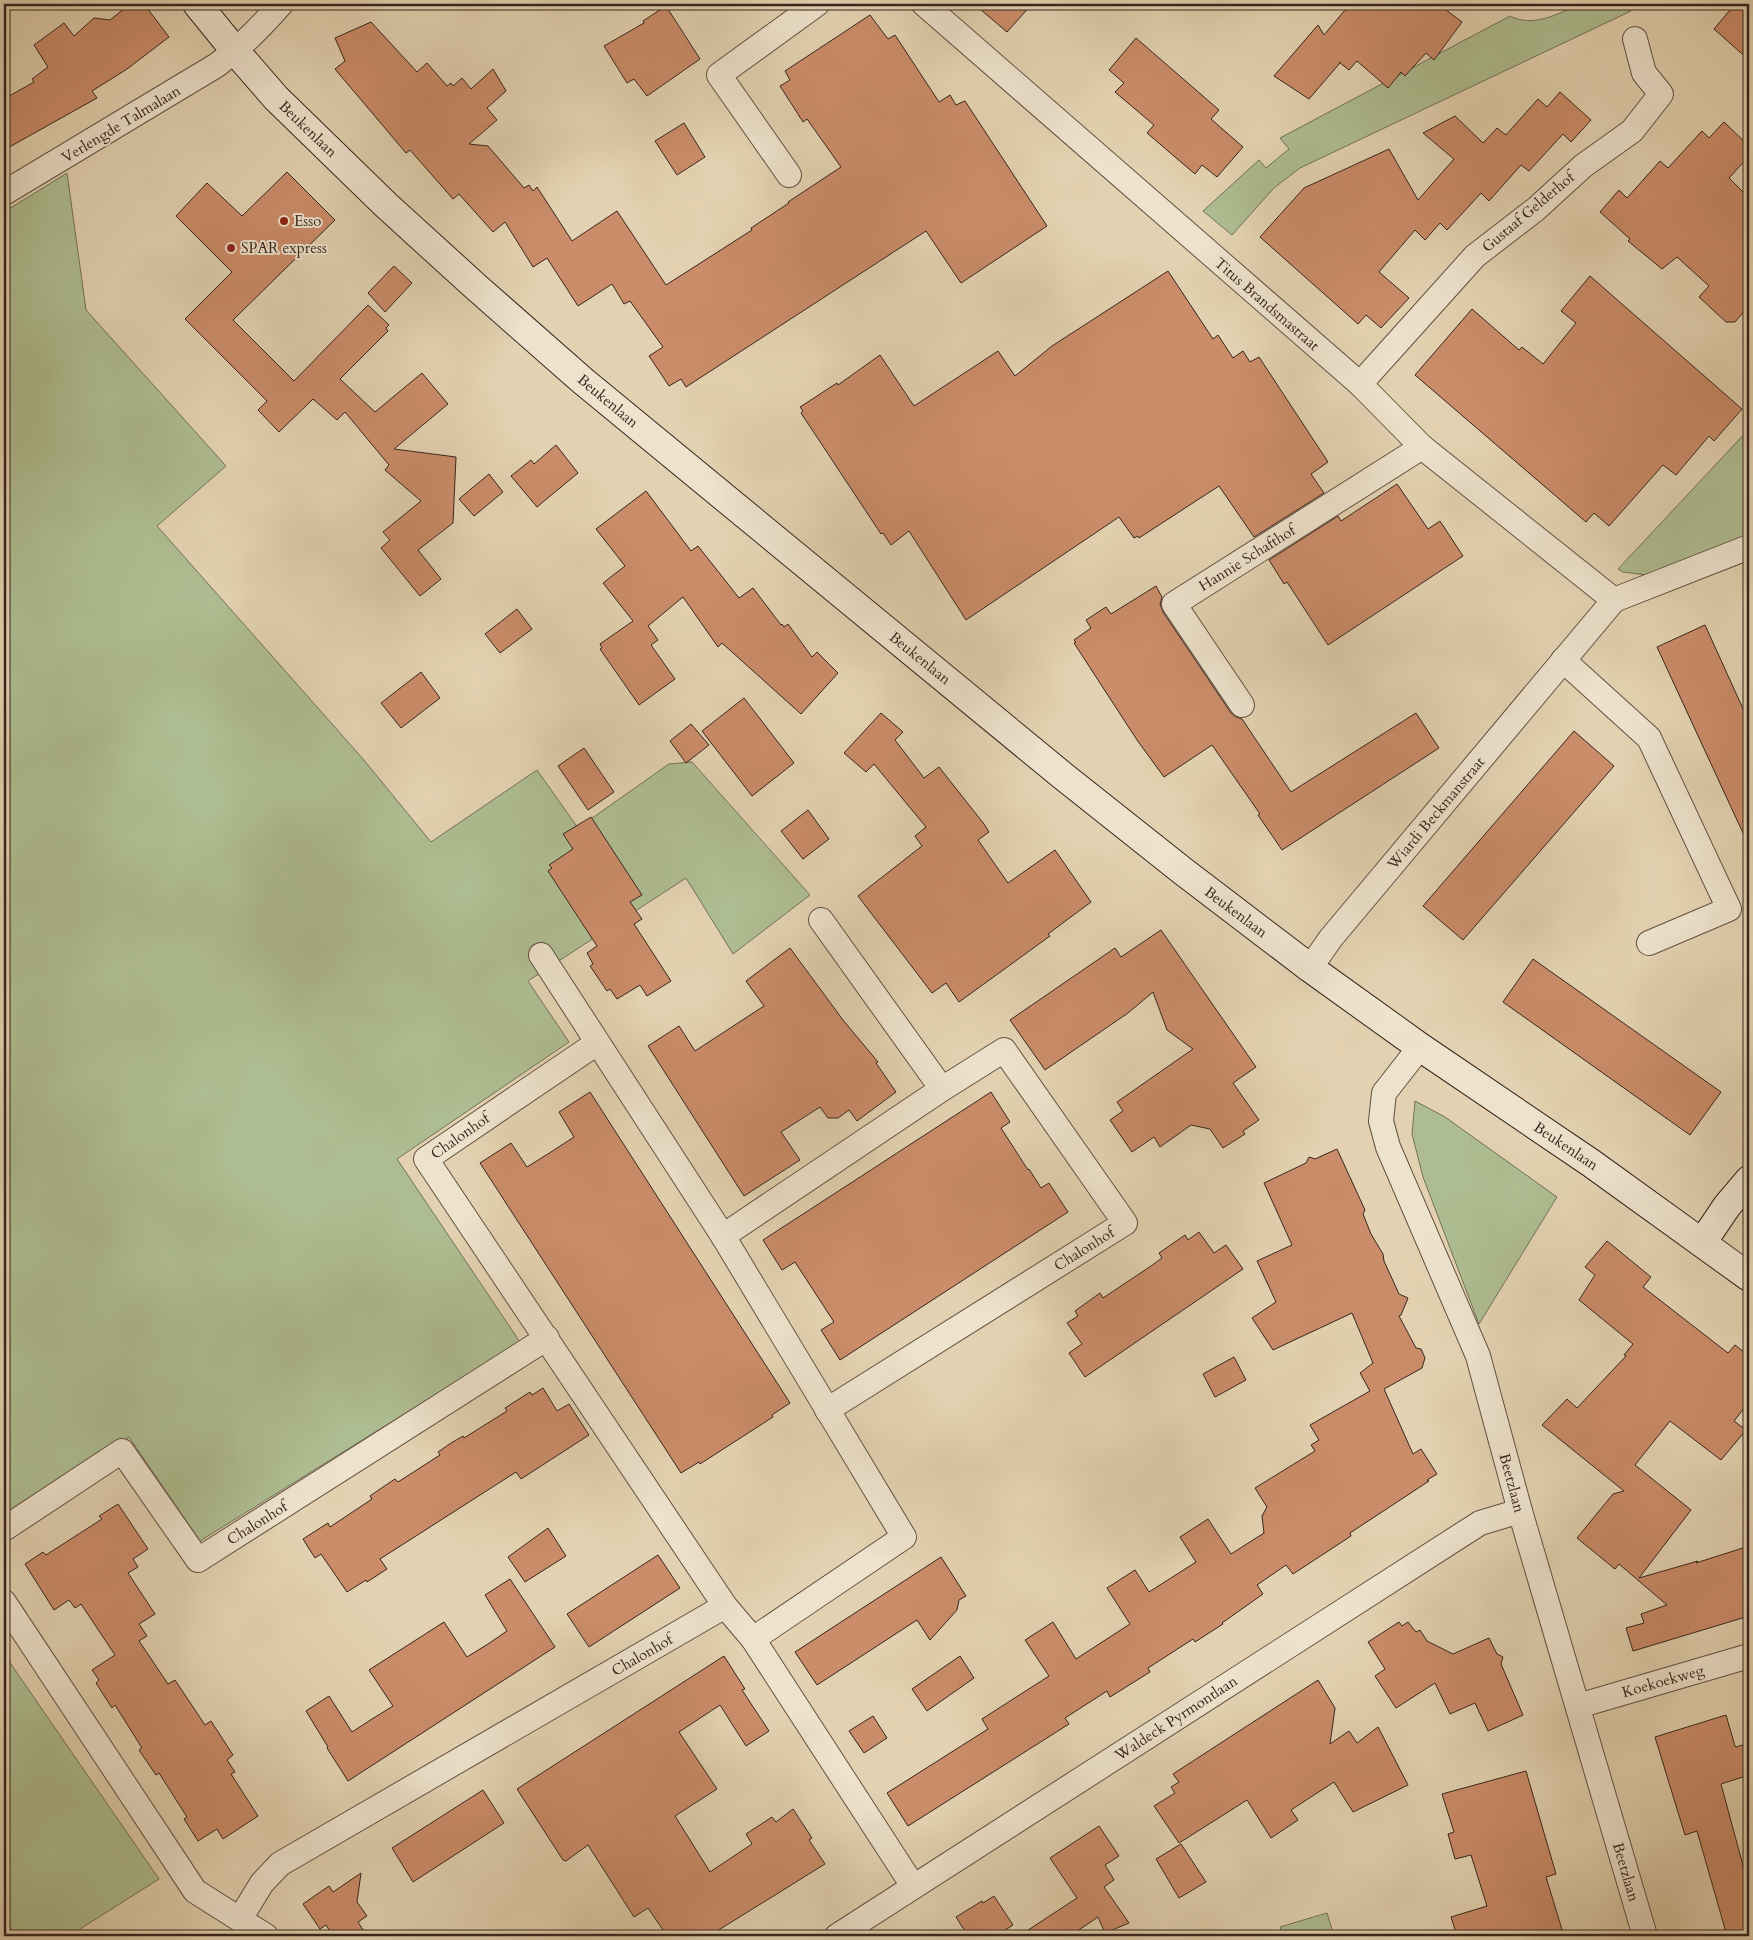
<svg xmlns="http://www.w3.org/2000/svg" width="1753" height="1940" font-family="Cardo,serif">
<style>
.green{fill:#aebd91;stroke:#727158}
.building{fill:#ca8c69;stroke:#37251e}
.lines{fill:none;stroke-linecap:round;stroke-linejoin:round}
.street-casing{stroke:#625043;stroke-width:26}
.secondary-casing{stroke:#37251e;stroke-width:30}
.street{stroke:#ede2cc;stroke-width:24}
.secondary{stroke:#ede2cc;stroke-width:28}
.poi-dot{fill:#8f2418;stroke:#ede2cc;stroke-width:2}
.labels{text-anchor:middle;dominant-baseline:central;stroke-width:4;stroke-linejoin:round;paint-order:stroke}
.street-label{font-size:15px;fill:#37251e;stroke:#ede2cc}
.poi-label{font-size:15px;fill:#37251e;stroke:#ede2cc;text-anchor:start}
</style>
<rect width="100%" height="100%" fill="#e3d2b1"/>
<filter id="stains"><feTurbulence type="fractalNoise" baseFrequency=".004" numOctaves="4"/><feColorMatrix values="0 0 0 0 .2 0 0 0 0 .09 0 0 0 0 .02 0 0 0 .5 -.17"/></filter>
<radialGradient id="worn" r=".72"><stop offset=".6" stop-color="#630" stop-opacity="0"/><stop offset="1" stop-color="#630" stop-opacity=".3"/></radialGradient>
<!-- green -->
<g class="green">
<path d="M 1580,4 L 1627,4 L 1631,11 L 1300,168 L 1274,188 L 1232,235 L 1203,211 L 1259,160 L 1266,168 L 1289,149 L 1280,138 L 1510,16 C 1533,28 1558,14 1580,4 Z"/>
<path d="M 67,173 L 86,310 L 226,466 L 157,526 L 363,759 L 431,842 L 537,770 L 578,828 L 669,764 L 692,762 L 810,895 L 733,954 L 686,878 L 528,981 L 569,1042 L 397,1159 L 520,1342 L 200,1541 L 129,1437 L 4,1515 L 4,212 Z"/>
<path d="M 1749,429 L 1749,536 L 1654,576 L 1623,572 L 1618,569 Z"/>
<path d="M 1415,1101 L 1445,1117 L 1557,1197 L 1479,1324 L 1423,1177 L 1412,1134 Z"/>
<path d="M 4,1654 L 159,1879 L 69,1936 L 17,1936 L 4,1918 Z"/>
<path d="M 1327,1913 L 1334,1936 L 1283,1936 L 1280,1927 Z"/>
</g>
<!-- building -->
<g class="building">
<path d="M 130,4 L 144,4 L 169,37 L 127,69 L 92,91 L 97,98 L 4,150 L 4,99 L 34,82 L 32,79 L 48,67 L 34,45 L 64,23 L 74,36 L 94,18 L 110,20 Z"/>
<path d="M 974,4 L 1032,4 L 1007,32 Z"/>
<path d="M 1350,4 L 1438,4 L 1462,22 L 1434,60 L 1426,53 L 1405,76 L 1401,72 L 1388,88 L 1357,61 L 1349,70 L 1339,62 L 1340,63 L 1309,99 L 1274,76 L 1318,25 L 1324,35 Z"/>
<path d="M 1735,4 L 1749,4 L 1749,60 L 1714,29 Z"/>
<path d="M 666,6 L 700,59 L 647,96 L 634,79 L 627,83 L 604,46 L 644,23 L 643,21 Z"/>
<path d="M 870,15 L 888,39 L 895,35 L 939,102 L 950,95 L 956,105 L 965,101 L 1047,226 L 961,283 L 926,231 L 686,387 L 681,379 L 669,386 L 649,356 L 663,347 L 630,301 L 624,304 L 612,284 L 578,306 L 547,258 L 533,267 L 505,222 L 493,232 L 459,194 L 453,199 L 410,150 L 406,153 L 335,69 L 345,61 L 335,38 L 371,22 L 417,72 L 427,63 L 447,86 L 451,83 L 453,86 L 462,78 L 471,89 L 493,69 L 506,91 L 487,108 L 497,120 L 469,144 L 488,146 L 524,188 L 529,185 L 533,191 L 537,187 L 572,241 L 617,211 L 666,285 L 752,230 L 751,228 L 789,203 L 788,202 L 841,167 L 807,119 L 803,122 L 780,86 L 790,80 L 785,71 Z"/>
<path d="M 1136,38 L 1219,110 L 1211,119 L 1243,147 L 1217,177 L 1202,165 L 1195,174 L 1147,133 L 1154,125 L 1115,92 L 1124,83 L 1109,70 Z"/>
<path d="M 1560,92 L 1591,120 L 1571,142 L 1563,134 L 1529,171 L 1521,165 L 1489,201 L 1481,193 L 1447,230 L 1440,223 L 1425,240 L 1415,230 L 1379,272 L 1409,298 L 1381,328 L 1366,315 L 1358,324 L 1260,237 L 1304,188 L 1389,149 L 1418,200 L 1454,159 L 1423,133 L 1455,116 L 1483,143 L 1497,128 L 1506,135 L 1538,99 L 1547,107 Z"/>
<path d="M 1724,122 L 1749,146 L 1749,156 L 1729,178 L 1749,198 L 1749,306 L 1735,322 L 1726,322 L 1699,297 L 1709,286 L 1677,257 L 1662,269 L 1628,241 L 1630,239 L 1600,212 L 1619,190 L 1627,198 L 1660,161 L 1668,168 L 1702,131 L 1709,138 Z"/>
<path d="M 684,123 L 705,157 L 677,175 L 655,141 Z"/>
<path d="M 287,172 L 335,220 L 233,320 L 294,381 L 368,305 L 389,325 L 386,328 L 388,331 L 340,379 L 375,412 L 422,373 L 448,404 L 394,449 L 456,457 L 453,523 L 418,550 L 441,579 L 420,596 L 381,548 L 390,540 L 383,532 L 421,501 L 385,470 L 389,465 L 345,412 L 337,420 L 313,399 L 279,432 L 258,410 L 267,401 L 185,319 L 232,272 L 176,216 L 207,183 L 242,216 Z"/>
<path d="M 394,266 L 412,283 L 385,312 L 368,293 Z"/>
<path d="M 1168,271 L 1213,339 L 1218,335 L 1233,358 L 1243,351 L 1250,362 L 1259,357 L 1328,462 L 1311,474 L 1324,493 L 1254,537 L 1219,486 L 1139,538 L 1138,536 L 1134,538 L 1119,517 L 966,620 L 909,531 L 891,545 L 883,533 L 881,534 L 801,413 L 803,411 L 800,407 L 837,383 L 838,385 L 880,355 L 914,406 L 998,351 L 1015,376 L 1052,346 Z"/>
<path d="M 1590,276 L 1742,409 L 1714,441 L 1709,436 L 1676,475 L 1663,465 L 1609,526 L 1594,513 L 1586,522 L 1415,375 L 1472,309 L 1519,350 L 1522,347 L 1543,364 L 1576,323 L 1561,311 Z"/>
<path d="M 556,445 L 578,473 L 537,507 L 511,476 L 531,460 L 534,464 Z"/>
<path d="M 489,474 L 503,492 L 474,516 L 459,499 Z"/>
<path d="M 1397,484 L 1428,529 L 1440,521 L 1463,556 L 1328,645 L 1287,582 L 1284,584 L 1269,560 L 1338,516 L 1341,521 Z"/>
<path d="M 646,491 L 691,551 L 698,546 L 739,598 L 753,588 L 781,625 L 782,624 L 784,627 L 788,624 L 812,657 L 817,652 L 838,673 L 801,714 L 722,643 L 718,647 L 683,597 L 648,626 L 658,640 L 651,645 L 675,679 L 639,705 L 600,649 L 602,648 L 600,644 L 633,621 L 603,583 L 625,566 L 596,529 Z"/>
<path d="M 1156,586 L 1162,597 L 1160,604 L 1163,612 L 1231,713 L 1236,717 L 1242,719 L 1291,792 L 1416,713 L 1439,748 L 1282,850 L 1258,815 L 1260,814 L 1212,745 L 1164,777 L 1137,740 L 1074,643 L 1076,642 L 1074,640 L 1091,628 L 1086,620 L 1106,607 L 1111,614 Z"/>
<path d="M 517,609 L 532,629 L 500,653 L 485,634 Z"/>
<path d="M 1705,625 L 1749,722 L 1749,846 L 1657,647 Z"/>
<path d="M 421,672 L 440,698 L 401,728 L 381,703 Z"/>
<path d="M 744,698 L 794,763 L 752,796 L 702,731 Z"/>
<path d="M 881,713 L 903,732 L 895,740 L 924,778 L 939,767 L 984,824 L 989,832 L 978,840 L 1008,883 L 1055,850 L 1091,902 L 1048,934 L 1050,936 L 959,1002 L 946,983 L 932,993 L 858,896 L 922,846 L 915,836 L 926,827 L 874,764 L 866,772 L 844,753 Z"/>
<path d="M 691,724 L 709,745 L 686,763 L 670,741 Z"/>
<path d="M 1574,731 L 1614,766 L 1463,940 L 1423,906 Z"/>
<path d="M 584,748 L 614,792 L 588,810 L 558,766 Z"/>
<path d="M 808,810 L 829,839 L 803,859 L 781,831 Z"/>
<path d="M 591,817 L 642,895 L 630,902 L 642,919 L 634,924 L 671,981 L 647,996 L 640,985 L 617,999 L 610,989 L 607,991 L 590,966 L 593,964 L 587,953 L 597,946 L 548,871 L 552,868 L 549,865 L 573,849 L 563,834 Z"/>
<path d="M 1161,930 L 1256,1067 L 1233,1083 L 1259,1120 L 1243,1131 L 1245,1134 L 1223,1148 L 1210,1129 L 1191,1125 L 1160,1147 L 1154,1137 L 1132,1152 L 1110,1120 L 1123,1111 L 1117,1102 L 1193,1049 L 1167,1030 L 1153,992 L 1128,1013 L 1045,1070 L 1010,1020 L 1115,948 L 1121,957 Z"/>
<path d="M 790,948 L 843,1020 L 878,1062 L 876,1063 L 896,1092 L 857,1121 L 849,1110 L 838,1118 L 828,1118 L 820,1107 L 781,1132 L 800,1160 L 744,1196 L 648,1046 L 679,1026 L 695,1051 L 764,1006 L 746,981 Z"/>
<path d="M 1533,959 L 1721,1092 L 1690,1135 L 1503,1002 Z"/>
<path d="M 590,1092 L 790,1403 L 772,1415 L 773,1417 L 700,1464 L 699,1462 L 681,1473 L 480,1163 L 511,1143 L 527,1167 L 551,1152 L 574,1137 L 559,1112 Z"/>
<path d="M 991,1092 L 1010,1122 L 1001,1128 L 1028,1170 L 1029,1169 L 1041,1188 L 1049,1183 L 1068,1212 L 840,1360 L 821,1330 L 834,1322 L 795,1262 L 782,1270 L 763,1240 Z"/>
<path d="M 1337,1149 L 1365,1210 L 1363,1214 L 1371,1234 L 1383,1254 L 1384,1261 L 1399,1294 L 1408,1298 L 1401,1315 L 1399,1316 L 1416,1348 L 1421,1349 L 1425,1358 L 1422,1368 L 1384,1389 L 1413,1454 L 1421,1449 L 1437,1474 L 1427,1480 L 1429,1481 L 1350,1533 L 1351,1536 L 1293,1574 L 1286,1565 L 1257,1585 L 1263,1594 L 1222,1623 L 1223,1624 L 1195,1642 L 1193,1639 L 1148,1668 L 1150,1672 L 1110,1697 L 1107,1691 L 1065,1718 L 1069,1724 L 908,1826 L 887,1793 L 988,1729 L 982,1719 L 1049,1676 L 1025,1640 L 1053,1622 L 1076,1659 L 1130,1624 L 1107,1588 L 1135,1570 L 1149,1592 L 1196,1562 L 1180,1537 L 1208,1519 L 1231,1554 L 1264,1533 L 1262,1516 L 1267,1507 L 1255,1488 L 1315,1451 L 1311,1445 L 1319,1440 L 1310,1425 L 1370,1391 L 1360,1373 L 1373,1363 L 1352,1313 L 1273,1350 L 1252,1318 L 1276,1302 L 1257,1261 L 1292,1245 L 1264,1183 L 1306,1163 L 1309,1157 L 1315,1159 Z"/>
<path d="M 1199,1232 L 1214,1253 L 1226,1245 L 1243,1269 L 1085,1377 L 1069,1353 L 1082,1344 L 1067,1323 L 1078,1316 L 1075,1311 L 1100,1293 L 1103,1298 L 1151,1266 L 1162,1258 L 1159,1253 L 1185,1235 L 1188,1240 Z"/>
<path d="M 1607,1241 L 1651,1277 L 1643,1287 L 1728,1353 L 1735,1345 L 1749,1356 L 1749,1402 L 1734,1421 L 1746,1430 L 1721,1460 L 1670,1421 L 1635,1465 L 1691,1510 L 1639,1578 L 1698,1561 L 1696,1563 L 1749,1546 L 1749,1616 L 1633,1651 L 1626,1628 L 1644,1623 L 1641,1614 L 1667,1605 L 1619,1564 L 1615,1569 L 1577,1538 L 1613,1494 L 1624,1491 L 1542,1425 L 1567,1399 L 1577,1408 L 1626,1356 L 1624,1355 L 1633,1344 L 1579,1300 L 1595,1275 L 1585,1267 Z"/>
<path d="M 1234,1357 L 1246,1380 L 1215,1397 L 1203,1374 Z"/>
<path d="M 543,1388 L 557,1411 L 569,1404 L 589,1435 L 521,1479 L 516,1472 L 380,1559 L 387,1569 L 367,1582 L 366,1580 L 347,1592 L 321,1554 L 315,1558 L 303,1539 L 328,1523 L 330,1527 L 372,1499 L 370,1496 L 383,1487 L 395,1479 L 398,1482 L 440,1455 L 438,1452 L 451,1443 L 463,1436 L 464,1438 L 507,1411 L 505,1408 L 530,1392 L 532,1395 Z"/>
<path d="M 118,1504 L 148,1549 L 133,1559 L 138,1567 L 128,1573 L 155,1614 L 139,1624 L 147,1636 L 139,1641 L 168,1684 L 175,1680 L 205,1725 L 211,1721 L 233,1755 L 227,1760 L 235,1772 L 231,1774 L 258,1816 L 223,1839 L 217,1829 L 198,1841 L 184,1819 L 187,1817 L 159,1773 L 156,1775 L 139,1750 L 142,1748 L 115,1705 L 112,1708 L 96,1683 L 99,1680 L 92,1670 L 115,1655 L 81,1604 L 75,1608 L 69,1600 L 54,1610 L 25,1564 L 43,1552 L 46,1555 L 102,1519 L 99,1516 Z"/>
<path d="M 548,1528 L 566,1556 L 525,1582 L 508,1557 Z"/>
<path d="M 658,1555 L 680,1588 L 589,1647 L 567,1614 Z"/>
<path d="M 941,1557 L 966,1596 L 959,1600 L 957,1610 L 930,1640 L 917,1620 L 817,1685 L 795,1652 Z"/>
<path d="M 510,1579 L 555,1647 L 348,1781 L 327,1748 L 328,1747 L 306,1711 L 329,1696 L 352,1732 L 372,1719 L 393,1706 L 369,1670 L 444,1622 L 467,1657 L 488,1644 L 507,1631 L 485,1595 Z"/>
<path d="M 1399,1622 L 1402,1626 L 1408,1622 L 1416,1632 L 1420,1630 L 1427,1641 L 1453,1654 L 1489,1638 L 1497,1654 L 1503,1657 L 1501,1664 L 1523,1715 L 1488,1731 L 1475,1703 L 1450,1714 L 1435,1683 L 1396,1708 L 1375,1676 L 1385,1669 L 1368,1642 Z"/>
<path d="M 724,1656 L 745,1689 L 742,1690 L 769,1731 L 746,1746 L 720,1705 L 679,1732 L 717,1789 L 675,1816 L 710,1872 L 752,1844 L 746,1834 L 772,1817 L 776,1822 L 793,1809 L 812,1838 L 809,1840 L 825,1864 L 709,1936 L 667,1936 L 648,1908 L 634,1917 L 588,1845 L 566,1861 L 563,1860 L 517,1789 Z"/>
<path d="M 960,1656 L 974,1678 L 927,1711 L 912,1689 Z"/>
<path d="M 1318,1680 L 1335,1708 L 1330,1744 L 1349,1731 L 1357,1743 L 1378,1727 L 1408,1785 L 1353,1812 L 1334,1782 L 1291,1810 L 1298,1820 L 1271,1838 L 1247,1800 L 1179,1843 L 1154,1806 L 1175,1793 L 1171,1787 L 1179,1782 L 1173,1774 Z"/>
<path d="M 1726,1715 L 1735,1746 L 1736,1747 L 1749,1743 L 1749,1775 L 1721,1784 L 1745,1873 L 1749,1871 L 1749,1936 L 1727,1936 L 1697,1831 L 1685,1835 L 1655,1737 Z"/>
<path d="M 873,1716 L 887,1738 L 864,1753 L 849,1731 Z"/>
<path d="M 1526,1771 L 1556,1874 L 1546,1877 L 1564,1936 L 1457,1936 L 1451,1917 L 1487,1906 L 1471,1855 L 1455,1859 L 1448,1834 L 1454,1832 L 1442,1794 Z"/>
<path d="M 483,1790 L 504,1823 L 413,1882 L 392,1848 Z"/>
<path d="M 1099,1826 L 1119,1856 L 1105,1865 L 1114,1880 L 1104,1887 L 1129,1923 L 1105,1933 L 1098,1917 L 1070,1936 L 1019,1936 L 1077,1898 L 1050,1858 Z"/>
<path d="M 1181,1844 L 1206,1882 L 1179,1898 L 1156,1859 Z"/>
<path d="M 361,1873 L 357,1902 L 367,1916 L 358,1922 L 367,1936 L 333,1936 L 326,1925 L 320,1929 L 303,1904 L 329,1886 L 333,1892 Z"/>
<path d="M 994,1896 L 1013,1925 L 996,1936 L 968,1936 L 956,1917 L 982,1901 L 983,1903 Z"/>
</g>
<g class="lines">
<defs>
<g id="street">
<path d="M 924,4 L 1360,384 L 1422,447 L 1614,600"/>
<path d="M 789,175 L 719,75 L 817,4"/>
<path d="M 4,193 L 217,65 C 241,47 261,27 281,4"/>
<path d="M 1360,384 L 1475,256 L 1536,209 L 1583,166 L 1632,131 L 1661,94 L 1644,73 L 1635,39"/>
<path d="M 1563,660 L 1649,738 L 1729,909 L 1649,943"/>
<path d="M 1242,705 L 1174,604 L 1422,447"/>
<path d="M 821,920 L 942,1089"/>
<path d="M 541,955 L 723,1236 L 904,1537 L 753,1639"/>
<path d="M 1310,968 L 1331,938 L 1614,600 L 1749,547"/>
<path d="M 597,1043 L 426,1159 L 725,1606 L 753,1639 L 913,1886"/>
<path d="M 1420,1047 L 1384,1093 L 1381,1121 L 1388,1147 L 1478,1356 L 1520,1511 L 1645,1936"/>
<path d="M 723,1236 L 942,1089 L 1004,1050 L 1125,1223 L 827,1410"/>
<path d="M 4,1529 L 122,1451 L 198,1560 L 547,1338"/>
<path d="M 4,1602 L 195,1891 L 266,1936"/>
<path d="M 1578,1706 L 1749,1656"/>
<path d="M 240,1919 L 262,1883 L 280,1864 L 725,1606"/>
<path d="M 837,1936 L 1480,1523 L 1520,1511"/>
</g>
<g id="secondary">
<path d="M 197,4 L 236,52 L 276,98 L 386,205 L 475,286 L 583,381 L 1063,776 L 1184,872 L 1310,968 L 1420,1047 L 1591,1163 L 1749,1277"/>
<path d="M 1702,1243 L 1727,1206 L 1749,1180"/>
</g>
</defs>
<!-- street casing -->
<use href="#street" class="street-casing"/>
<!-- secondary casing -->
<use href="#secondary" class="secondary-casing"/>
<!-- street -->
<use href="#street" class="street"/>
<!-- secondary -->
<use href="#secondary" class="secondary"/>
</g>
<!-- markers -->
<g class="poi-dot">
<circle cx="284" cy="221" r="5"/>
<circle cx="231" cy="248" r="5"/>
</g>
<g class="labels">
<!-- street labels -->
<g class="street-label">
<text transform="translate(121 124) rotate(-31)">Verlengde Talmalaan</text>
<text transform="translate(308 129) rotate(44)">Beukenlaan</text>
<text transform="translate(1528 212) rotate(-40)">Gustaaf Gelderhof</text>
<text transform="translate(1267 304) rotate(41)">Titus Brandsmastraat</text>
<text transform="translate(608 401) rotate(40)">Beukenlaan</text>
<text transform="translate(1247 558) rotate(-32)">Hannie Schafthof</text>
<text transform="translate(920 658) rotate(39)">Beukenlaan</text>
<text transform="translate(1436 813) rotate(-50)">Wiardi Beckmanstraat</text>
<text transform="translate(1236 912) rotate(37)">Beukenlaan</text>
<text transform="translate(460 1136) rotate(-35)">Chalonhof</text>
<text transform="translate(1566 1146) rotate(34)">Beukenlaan</text>
<text transform="translate(1084 1249) rotate(-32)">Chalonhof</text>
<text transform="translate(1512 1483) rotate(75)">Beetzlaan</text>
<text transform="translate(257 1523) rotate(-32)">Chalonhof</text>
<text transform="translate(642 1655) rotate(-30)">Chalonhof</text>
<text transform="translate(1663 1681) rotate(-16)">Koekoekweg</text>
<text transform="translate(1176 1718) rotate(-33)">Waldeck Pyrmontlaan</text>
<text transform="translate(1626 1872) rotate(74)">Beetzlaan</text>
</g>
<!-- poi labels -->
<g class="poi-label">
<text x="294" y="221">Esso</text>
<text x="241" y="248">SPAR express</text>
</g>
</g>
<!-- margin -->
<rect width="1753" height="1940" fill="none" stroke="#e3d2b1" stroke-width="20"/>
<rect x="5" y="5" width="1743" height="1930" fill="none" stroke="#37251e" stroke-width="2.5"/>
<rect x="10" y="10" width="1733" height="1920" fill="none" stroke="#37251e"/>
<rect width="100%" height="100%" filter="url(#stains)"/>
<rect width="100%" height="100%" fill="url(#worn)"/>
</svg>
